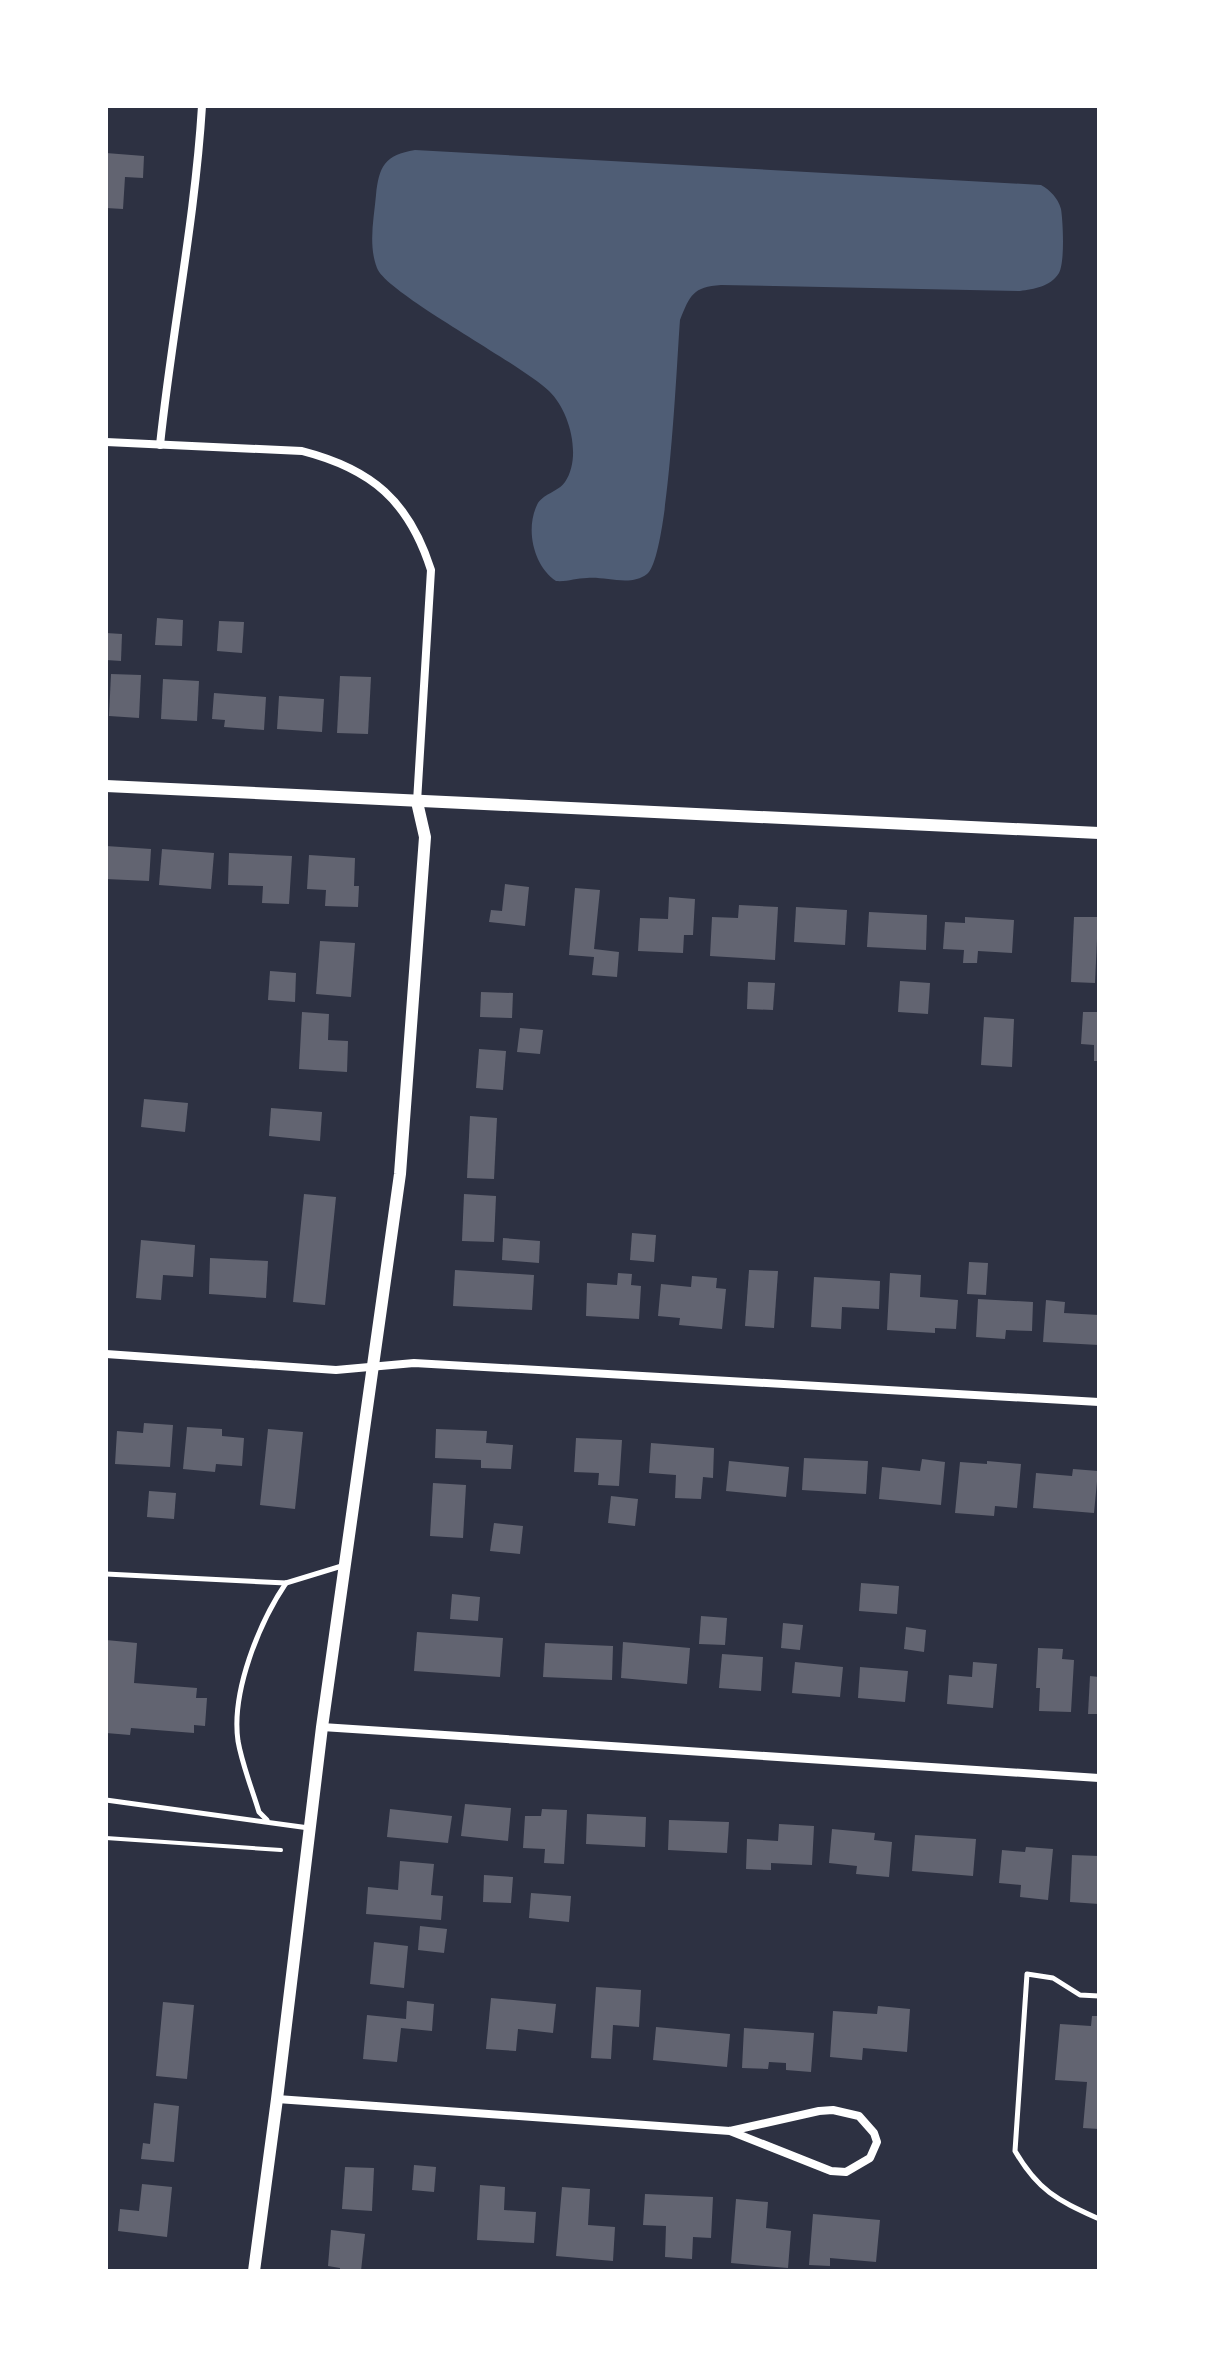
<svg xmlns="http://www.w3.org/2000/svg" width="1205" height="2377" font-family="Poppins,sans-serif">
<style>
.water{fill:#4f5d75}
.building{fill:#626471}
.lines{fill:none;stroke-linecap:round;stroke-linejoin:round}
.path{stroke:#fff;stroke-width:4}
.service{stroke:#fff;stroke-width:5}
.minor{stroke:#fff;stroke-width:8}
.tertiary{stroke:#fff;stroke-width:12}
</style>
<rect width="100%" height="100%" fill="#2d3142"/>
<!-- water -->
<path class="water" d="M 415,150 L 1041,185 C 1050,190 1058,198 1061,209 C 1063,221 1065,262 1059,273 C 1050,287 1034,289 1020,291 L 721,285 C 693,287 690,295 680,320 C 677,358 669,557 647,574 C 631,587 605,576 587,578 C 576,578 567,582 556,581 C 534,566 525,530 537,505 C 542,494 558,492 565,482 C 582,457 570,411 549,391 C 518,362 386,293 377,268 C 368,245 374,218 376,195 C 379,166 385,155 415,150 Z"/>
<!-- building -->
<g class="building">
<path d="M 106,153 L 144,156 L 143,178 L 125,177 L 123,209 L 106,208 Z"/>
<path d="M 157,618 L 183,620 L 182,646 L 155,645 Z"/>
<path d="M 219,621 L 244,622 L 242,653 L 217,651 Z"/>
<path d="M 106,633 L 122,634 L 121,661 L 106,660 Z"/>
<path d="M 111,674 L 141,675 L 139,718 L 109,716 Z"/>
<path d="M 340,676 L 371,677 L 368,734 L 337,733 Z"/>
<path d="M 163,679 L 199,681 L 197,721 L 161,719 Z"/>
<path d="M 214,693 L 266,697 L 264,730 L 224,727 L 225,720 L 212,719 Z"/>
<path d="M 279,696 L 324,699 L 322,732 L 277,729 Z"/>
<path d="M 106,846 L 151,849 L 149,881 L 106,879 Z"/>
<path d="M 162,849 L 214,853 L 211,889 L 159,885 Z"/>
<path d="M 229,853 L 292,856 L 289,904 L 262,903 L 263,886 L 228,885 Z"/>
<path d="M 309,855 L 355,858 L 354,886 L 359,886 L 358,907 L 325,906 L 326,890 L 307,889 Z"/>
<path d="M 505,884 L 529,887 L 525,926 L 489,922 L 491,910 L 502,911 Z"/>
<path d="M 575,888 L 600,890 L 594,949 L 619,952 L 617,977 L 592,975 L 594,957 L 569,955 Z"/>
<path d="M 669,897 L 695,899 L 693,935 L 684,935 L 683,953 L 638,951 L 640,918 L 668,919 Z"/>
<path d="M 739,905 L 778,907 L 775,960 L 710,956 L 712,917 L 738,918 Z"/>
<path d="M 796,907 L 847,910 L 845,945 L 794,942 Z"/>
<path d="M 869,912 L 927,915 L 926,950 L 867,947 Z"/>
<path d="M 965,917 L 1014,920 L 1012,953 L 978,951 L 977,963 L 963,963 L 964,950 L 943,949 L 945,922 L 965,923 Z"/>
<path d="M 1074,917 L 1098,917 L 1095,983 L 1071,982 Z"/>
<path d="M 320,941 L 355,943 L 351,997 L 316,994 Z"/>
<path d="M 270,971 L 296,973 L 295,1002 L 268,1000 Z"/>
<path d="M 900,981 L 930,983 L 928,1014 L 898,1012 Z"/>
<path d="M 748,982 L 775,983 L 773,1010 L 747,1009 Z"/>
<path d="M 481,992 L 513,993 L 512,1018 L 480,1017 Z"/>
<path d="M 302,1012 L 329,1014 L 328,1040 L 348,1041 L 347,1072 L 299,1069 Z"/>
<path d="M 1083,1012 L 1099,1012 L 1099,1061 L 1094,1061 L 1094,1045 L 1081,1044 Z"/>
<path d="M 984,1017 L 1014,1019 L 1012,1067 L 981,1065 Z"/>
<path d="M 520,1028 L 543,1030 L 540,1054 L 517,1052 Z"/>
<path d="M 479,1049 L 506,1051 L 503,1090 L 476,1088 Z"/>
<path d="M 144,1099 L 188,1103 L 185,1132 L 141,1127 Z"/>
<path d="M 271,1108 L 322,1112 L 320,1141 L 269,1136 Z"/>
<path d="M 470,1116 L 497,1118 L 494,1179 L 467,1178 Z"/>
<path d="M 304,1194 L 336,1197 L 325,1305 L 293,1302 Z"/>
<path d="M 464,1194 L 496,1196 L 494,1242 L 462,1241 Z"/>
<path d="M 632,1233 L 656,1235 L 654,1262 L 630,1260 Z"/>
<path d="M 503,1238 L 540,1241 L 539,1263 L 502,1260 Z"/>
<path d="M 141,1240 L 195,1245 L 193,1277 L 163,1275 L 161,1300 L 136,1298 Z"/>
<path d="M 210,1258 L 268,1261 L 266,1298 L 209,1294 Z"/>
<path d="M 969,1262 L 988,1263 L 986,1295 L 967,1294 Z"/>
<path d="M 455,1270 L 534,1275 L 532,1310 L 453,1306 Z"/>
<path d="M 749,1270 L 778,1271 L 774,1328 L 745,1326 Z"/>
<path d="M 618,1273 L 632,1274 L 631,1285 L 641,1286 L 639,1319 L 586,1316 L 587,1283 L 617,1285 Z"/>
<path d="M 890,1273 L 921,1275 L 920,1297 L 958,1300 L 956,1329 L 935,1328 L 935,1333 L 887,1330 Z"/>
<path d="M 692,1276 L 717,1278 L 716,1288 L 726,1289 L 722,1329 L 679,1325 L 680,1318 L 658,1316 L 661,1284 L 691,1287 Z"/>
<path d="M 814,1277 L 880,1281 L 879,1309 L 842,1307 L 841,1329 L 811,1327 Z"/>
<path d="M 978,1299 L 1033,1302 L 1032,1331 L 1006,1330 L 1005,1339 L 976,1337 Z"/>
<path d="M 1046,1300 L 1065,1302 L 1064,1313 L 1099,1315 L 1099,1345 L 1043,1342 Z"/>
<path d="M 144,1423 L 173,1425 L 170,1467 L 115,1464 L 117,1431 L 143,1433 Z"/>
<path d="M 187,1427 L 222,1429 L 222,1436 L 244,1438 L 242,1466 L 216,1464 L 215,1472 L 183,1469 Z"/>
<path d="M 268,1429 L 303,1432 L 295,1509 L 260,1505 Z"/>
<path d="M 436,1429 L 487,1431 L 486,1443 L 513,1445 L 511,1469 L 481,1468 L 481,1460 L 435,1458 Z"/>
<path d="M 576,1438 L 622,1440 L 619,1486 L 598,1485 L 599,1473 L 574,1472 Z"/>
<path d="M 651,1443 L 714,1448 L 713,1478 L 703,1477 L 701,1499 L 675,1498 L 676,1475 L 649,1473 Z"/>
<path d="M 804,1458 L 868,1461 L 866,1494 L 802,1490 Z"/>
<path d="M 922,1459 L 945,1462 L 941,1505 L 879,1499 L 882,1467 L 920,1471 Z"/>
<path d="M 729,1461 L 789,1467 L 786,1497 L 726,1491 Z"/>
<path d="M 987,1461 L 1021,1464 L 1017,1508 L 995,1506 L 994,1516 L 955,1513 L 960,1462 L 987,1464 Z"/>
<path d="M 1073,1469 L 1098,1471 L 1094,1513 L 1033,1508 L 1036,1473 L 1072,1476 Z"/>
<path d="M 433,1483 L 466,1485 L 463,1538 L 430,1536 Z"/>
<path d="M 149,1491 L 176,1493 L 174,1519 L 147,1517 Z"/>
<path d="M 611,1496 L 638,1499 L 635,1526 L 608,1523 Z"/>
<path d="M 494,1523 L 523,1526 L 520,1554 L 490,1551 Z"/>
<path d="M 861,1583 L 899,1586 L 897,1614 L 859,1611 Z"/>
<path d="M 452,1594 L 480,1597 L 478,1621 L 450,1619 Z"/>
<path d="M 701,1616 L 727,1618 L 725,1645 L 699,1644 Z"/>
<path d="M 783,1623 L 803,1625 L 800,1650 L 781,1648 Z"/>
<path d="M 906,1627 L 926,1630 L 924,1652 L 904,1649 Z"/>
<path d="M 417,1632 L 503,1638 L 500,1677 L 414,1671 Z"/>
<path d="M 106,1640 L 137,1643 L 134,1683 L 197,1688 L 196,1698 L 207,1698 L 205,1726 L 194,1725 L 194,1733 L 131,1728 L 130,1735 L 106,1733 Z"/>
<path d="M 623,1642 L 690,1648 L 687,1684 L 621,1678 Z"/>
<path d="M 545,1643 L 613,1646 L 612,1680 L 543,1677 Z"/>
<path d="M 1038,1648 L 1063,1649 L 1062,1659 L 1074,1660 L 1071,1712 L 1039,1711 L 1040,1688 L 1036,1688 Z"/>
<path d="M 722,1654 L 763,1657 L 761,1691 L 719,1688 Z"/>
<path d="M 795,1662 L 843,1667 L 840,1697 L 792,1693 Z"/>
<path d="M 973,1662 L 997,1664 L 993,1708 L 947,1704 L 949,1675 L 972,1677 Z"/>
<path d="M 860,1667 L 908,1671 L 905,1702 L 858,1698 Z"/>
<path d="M 1090,1676 L 1099,1677 L 1099,1714 L 1088,1714 Z"/>
<path d="M 465,1804 L 511,1808 L 508,1841 L 461,1836 Z"/>
<path d="M 390,1809 L 452,1816 L 448,1843 L 387,1837 Z"/>
<path d="M 542,1809 L 567,1810 L 564,1864 L 544,1863 L 545,1849 L 523,1848 L 525,1816 L 541,1816 Z"/>
<path d="M 587,1814 L 646,1817 L 645,1847 L 586,1844 Z"/>
<path d="M 669,1820 L 729,1822 L 727,1853 L 668,1850 Z"/>
<path d="M 779,1824 L 814,1826 L 812,1865 L 771,1863 L 771,1870 L 746,1869 L 747,1839 L 778,1841 Z"/>
<path d="M 832,1829 L 875,1833 L 874,1840 L 892,1842 L 889,1877 L 856,1874 L 857,1866 L 829,1863 Z"/>
<path d="M 915,1835 L 976,1839 L 973,1876 L 912,1871 Z"/>
<path d="M 1026,1847 L 1053,1849 L 1048,1900 L 1020,1897 L 1021,1885 L 999,1883 L 1002,1850 L 1025,1852 Z"/>
<path d="M 1072,1855 L 1099,1856 L 1099,1904 L 1070,1902 Z"/>
<path d="M 400,1861 L 434,1864 L 431,1895 L 443,1896 L 441,1920 L 366,1914 L 368,1887 L 398,1890 Z"/>
<path d="M 484,1875 L 513,1877 L 511,1903 L 483,1902 Z"/>
<path d="M 531,1893 L 571,1896 L 569,1922 L 529,1918 Z"/>
<path d="M 420,1926 L 447,1929 L 444,1953 L 418,1950 Z"/>
<path d="M 374,1942 L 408,1946 L 404,1988 L 370,1984 Z"/>
<path d="M 596,1987 L 641,1990 L 639,2027 L 613,2025 L 611,2059 L 591,2058 Z"/>
<path d="M 491,1998 L 556,2004 L 553,2033 L 518,2029 L 516,2051 L 486,2049 Z"/>
<path d="M 407,2001 L 434,2004 L 432,2031 L 401,2028 L 397,2062 L 363,2059 L 367,2015 L 406,2019 Z"/>
<path d="M 163,2002 L 194,2005 L 187,2079 L 156,2076 Z"/>
<path d="M 878,2006 L 910,2009 L 907,2052 L 863,2048 L 862,2060 L 830,2057 L 833,2011 L 877,2014 Z"/>
<path d="M 1092,2016 L 1099,2016 L 1099,2129 L 1083,2128 L 1087,2082 L 1055,2080 L 1060,2024 L 1091,2026 Z"/>
<path d="M 656,2027 L 730,2034 L 727,2067 L 653,2060 Z"/>
<path d="M 744,2028 L 814,2033 L 811,2072 L 786,2070 L 786,2063 L 769,2062 L 768,2069 L 742,2068 Z"/>
<path d="M 154,2103 L 179,2106 L 174,2162 L 141,2159 L 143,2143 L 150,2144 Z"/>
<path d="M 414,2165 L 436,2167 L 434,2192 L 412,2190 Z"/>
<path d="M 345,2167 L 374,2168 L 372,2211 L 342,2209 Z"/>
<path d="M 142,2184 L 172,2187 L 167,2237 L 118,2231 L 120,2209 L 139,2211 Z"/>
<path d="M 480,2185 L 505,2187 L 504,2210 L 536,2212 L 534,2243 L 477,2240 Z"/>
<path d="M 562,2187 L 590,2189 L 588,2225 L 615,2227 L 613,2261 L 556,2256 Z"/>
<path d="M 645,2194 L 713,2197 L 711,2238 L 693,2237 L 692,2259 L 665,2257 L 666,2226 L 643,2225 Z"/>
<path d="M 736,2199 L 768,2202 L 766,2228 L 791,2231 L 788,2268 L 731,2263 Z"/>
<path d="M 813,2214 L 880,2220 L 876,2262 L 830,2258 L 830,2266 L 809,2265 Z"/>
<path d="M 331,2230 L 365,2234 L 361,2271 L 340,2271 L 340,2268 L 328,2266 Z"/>
</g>
<g class="lines">
<!-- path -->
<path class="path" d="M 106,1838 L 281,1850"/>
<!-- service -->
<g class="service">
<path d="M 106,1574 L 286,1583 L 345,1565"/>
<path d="M 106,1800 L 309,1828"/>
<path d="M 267,1820 L 259,1812 C 252,1789 242,1764 238,1741 C 231,1692 259,1623 286,1583"/>
<path d="M 1099,1996 L 1080,1995 L 1053,1978 L 1027,1974 L 1015,2151 C 1039,2192 1058,2200 1099,2219"/>
</g>
<!-- minor -->
<g class="minor">
<path d="M 106,442 L 302,451 C 372,469 409,501 431,570 L 417,802"/>
<path d="M 160,445 C 172,331 195,220 202,106"/>
<path d="M 106,1354 L 336,1370 L 414,1363 L 1099,1402"/>
<path d="M 322,1727 L 1099,1778"/>
<path d="M 277,2099 L 730,2131 L 819,2111 L 833,2110 L 859,2116 L 874,2133 L 877,2142 L 870,2158 L 846,2172 L 831,2171 L 730,2131"/>
</g>
<!-- tertiary -->
<g class="tertiary">
<path d="M 106,786 L 1099,833"/>
<path d="M 254,2271 L 277,2099 L 322,1727 L 400,1174 L 425,837 L 417,802"/>
</g>
</g>
<!-- border -->
<rect width="1205" height="2377" fill="none" stroke="#ffffff" stroke-width="216"/>
</svg>
